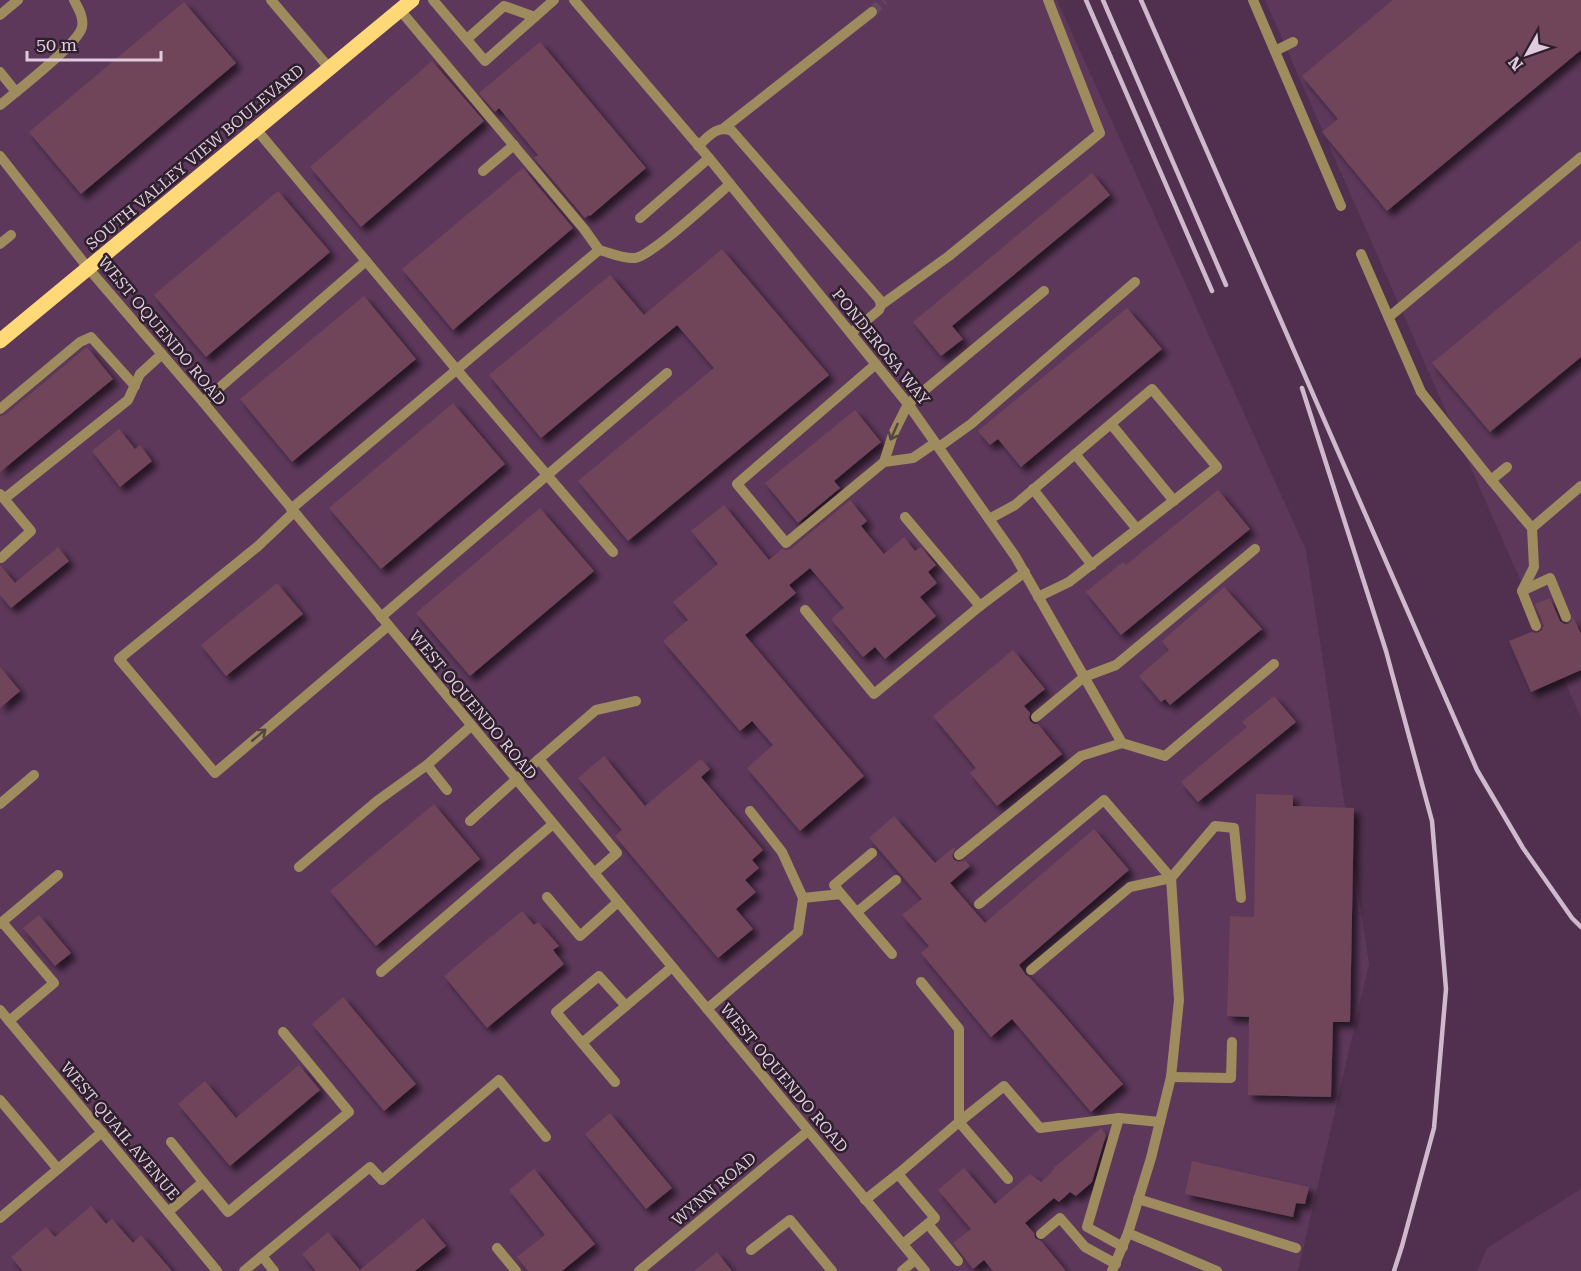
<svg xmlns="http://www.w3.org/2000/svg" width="1581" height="1271" font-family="'Roboto Serif',serif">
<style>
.built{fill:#5d385b}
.building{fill:#6f455a;filter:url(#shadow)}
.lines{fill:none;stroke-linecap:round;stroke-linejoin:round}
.minor-tunnel{stroke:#654763;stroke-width:10;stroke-dasharray:10 5;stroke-linecap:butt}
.minor{stroke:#9e8c5f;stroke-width:10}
.major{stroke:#ffd977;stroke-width:15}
.rail{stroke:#cfb9cd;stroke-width:4.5}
.oneway{stroke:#55453e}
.labels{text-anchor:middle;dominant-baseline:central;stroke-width:5;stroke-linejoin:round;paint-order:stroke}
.street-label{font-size:16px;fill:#dfcbdd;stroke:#2d1f2c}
</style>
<defs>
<filter id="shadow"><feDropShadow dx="5.5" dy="5.5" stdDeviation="3" flood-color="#0009"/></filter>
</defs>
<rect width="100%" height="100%" fill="#50304e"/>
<!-- built -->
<g class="built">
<path d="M 0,0 L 1057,0 L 1306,550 L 1369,964 L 1298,1271 L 0,1271 Z"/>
<path d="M 1265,0 L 1581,0 L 1581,718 Z"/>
<path d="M 1581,1189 L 1581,1271 L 1477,1271 L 1487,1248 Z"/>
</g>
<!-- building -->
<g class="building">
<path d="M 1393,0 L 1581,0 L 1581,50 L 1387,211 L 1322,132 L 1338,119 L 1302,76 Z"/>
<path d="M 184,2 L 236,63 L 81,194 L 29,132 Z"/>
<path d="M 540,42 L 646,168 L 590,216 L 589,215 L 585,218 L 534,158 L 538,155 L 499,108 L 495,112 L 479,93 Z"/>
<path d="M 432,61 L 484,121 L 361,227 L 310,167 Z"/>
<path d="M 523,168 L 573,228 L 453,330 L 402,269 Z"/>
<path d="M 1092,173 L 1110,195 L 952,326 L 963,339 L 941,356 L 913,322 Z"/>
<path d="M 278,191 L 330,252 L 206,357 L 154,295 Z"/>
<path d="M 1581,240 L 1581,357 L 1490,432 L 1432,363 Z"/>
<path d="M 722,249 L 829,375 L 628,541 L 578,481 L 714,368 L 677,325 L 541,438 L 489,375 L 610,275 L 644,315 Z"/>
<path d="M 364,296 L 416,359 L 292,462 L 240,399 Z"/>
<path d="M 1127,308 L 1162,349 L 1021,467 L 998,439 L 990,445 L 978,431 Z"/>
<path d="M 87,347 L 113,379 L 0,472 L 0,416 L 5,415 Z"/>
<path d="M 453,403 L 505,464 L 381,569 L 329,508 Z"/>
<path d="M 855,410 L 881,442 L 834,481 L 840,488 L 798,523 L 765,483 Z"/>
<path d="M 119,429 L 135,449 L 140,445 L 152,461 L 120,487 L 92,451 Z"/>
<path d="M 1218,490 L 1250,529 L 1121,635 L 1086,592 L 1123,562 L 1126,565 Z"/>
<path d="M 850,500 L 867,521 L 861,526 L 884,554 L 904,537 L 915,551 L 921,547 L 936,565 L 928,572 L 937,583 L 920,597 L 936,616 L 885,659 L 875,647 L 863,657 L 831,619 L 844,608 L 810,568 L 789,585 L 796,593 L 745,635 L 864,776 L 800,831 L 747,768 L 773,745 L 752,721 L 740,731 L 663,641 L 688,620 L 673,602 L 718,564 L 691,531 L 724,505 L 769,560 L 782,549 L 787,550 L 791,549 Z"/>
<path d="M 540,508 L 594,571 L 470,676 L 416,613 Z"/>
<path d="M 58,547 L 69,561 L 11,608 L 0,595 L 0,565 L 15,583 Z"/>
<path d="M 277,583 L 303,614 L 226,676 L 201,645 Z"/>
<path d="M 1224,587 L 1262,629 L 1170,705 L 1165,699 L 1161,702 L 1139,676 L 1169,650 L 1162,641 Z"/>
<path d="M 1550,598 L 1560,621 L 1564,624 L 1568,624 L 1572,621 L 1573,617 L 1581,634 L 1581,670 L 1531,692 L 1509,641 L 1531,632 L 1536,633 L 1541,631 L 1544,626 L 1535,604 Z"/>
<path d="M 1013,650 L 1045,689 L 1024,706 L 1030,713 L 1029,718 L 1030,721 L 1034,724 L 1038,724 L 1062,754 L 997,806 L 970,773 L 976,768 L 933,716 Z"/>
<path d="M 0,667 L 20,691 L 0,708 Z"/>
<path d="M 1274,696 L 1296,722 L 1198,802 L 1181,782 L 1247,727 L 1242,722 Z"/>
<path d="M 604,756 L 645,806 L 701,759 L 710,769 L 701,777 L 763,850 L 752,860 L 759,868 L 745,880 L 756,892 L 736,909 L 753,929 L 718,958 L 615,836 L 622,830 L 578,778 Z"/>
<path d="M 1256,794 L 1293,795 L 1293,806 L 1354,808 L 1350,1022 L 1333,1022 L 1331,1097 L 1248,1095 L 1249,1017 L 1227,1016 L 1230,916 L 1254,917 Z"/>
<path d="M 434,804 L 480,859 L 376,946 L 330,891 Z"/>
<path d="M 894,816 L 935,863 L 954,847 L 955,849 L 952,856 L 954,860 L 960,862 L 965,860 L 970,866 L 950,883 L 985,923 L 1094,829 L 1129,870 L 1019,965 L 1026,975 L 1029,977 L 1053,1003 L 1123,1084 L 1091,1112 L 1012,1019 L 991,1037 L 921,953 L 929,946 L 902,915 L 922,899 L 869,838 Z"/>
<path d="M 522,911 L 534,925 L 538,922 L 559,946 L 553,950 L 564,964 L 487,1028 L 444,976 Z"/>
<path d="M 39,915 L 71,953 L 55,966 L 23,928 Z"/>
<path d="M 343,997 L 416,1084 L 384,1111 L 312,1024 Z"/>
<path d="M 299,1065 L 320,1090 L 230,1166 L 178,1104 L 205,1081 L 236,1118 Z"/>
<path d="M 610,1113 L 672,1188 L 646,1209 L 585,1134 Z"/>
<path d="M 1101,1128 L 1106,1135 L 1092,1182 L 1076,1196 L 1070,1192 L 1059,1202 L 1054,1198 L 1025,1223 L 1034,1233 L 1035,1238 L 1041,1241 L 1066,1271 L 993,1271 L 984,1260 L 973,1269 L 953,1243 L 971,1229 L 938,1190 L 964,1168 L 995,1204 L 1030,1174 L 1041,1182 L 1050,1174 L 1055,1167 Z"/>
<path d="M 1192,1161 L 1309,1187 L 1305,1204 L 1296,1203 L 1293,1217 L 1185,1194 Z"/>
<path d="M 534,1169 L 595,1244 L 562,1271 L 528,1271 L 517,1257 L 545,1235 L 509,1190 Z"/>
<path d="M 91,1206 L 106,1224 L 112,1219 L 133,1243 L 141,1235 L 172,1271 L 23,1271 L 11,1257 L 46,1227 L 55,1237 Z"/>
<path d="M 423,1218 L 446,1246 L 415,1271 L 316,1271 L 302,1254 L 328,1232 L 360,1270 Z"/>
<path d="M 717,1252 L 732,1271 L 694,1271 Z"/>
</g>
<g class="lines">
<!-- minor-tunnel -->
<path class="minor-tunnel" d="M 872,12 L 884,0"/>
<!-- minor -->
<g class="minor">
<path d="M 271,0 L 330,69"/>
<path d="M 433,0 L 485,61 L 554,0"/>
<path d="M 574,0 L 709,158 L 908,404 L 1015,556 L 1122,743"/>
<path d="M 1253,0 L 1341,206"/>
<path d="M 400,10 L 584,229 L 599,250"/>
<path d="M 0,15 L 18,0"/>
<path d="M 467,39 L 504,6 L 535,17"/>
<path d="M 1275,51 L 1293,42"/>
<path d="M 0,72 L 16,92"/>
<path d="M 0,105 C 16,92 79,43 82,27 C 84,17 78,8 74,0"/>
<path d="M 724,128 L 872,12"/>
<path d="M 256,129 L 457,370 L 613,552"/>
<path d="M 698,146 C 709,136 717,125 732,131 L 879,299 L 881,305 L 879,310 L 851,333"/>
<path d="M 0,156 L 88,268 L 203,402 L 925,1271"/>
<path d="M 483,171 L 514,145"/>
<path d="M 640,218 L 709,158"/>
<path d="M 0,244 L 11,235"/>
<path d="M 1361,254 L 1421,392 L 1491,480"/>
<path d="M 881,305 L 949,256 L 1100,133 L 1048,0"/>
<path d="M 1389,317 L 1581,157"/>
<path d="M 876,364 L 737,484 L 786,543 L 884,462 L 913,458 L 935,443"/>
<path d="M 203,402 L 366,261"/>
<path d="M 0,409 L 80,342 L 91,337 L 135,386"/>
<path d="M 1111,424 L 1174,501"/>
<path d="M 939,447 L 971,424 L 1135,282"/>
<path d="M 1075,454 L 1137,529"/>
<path d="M 884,462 L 893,434 L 908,404 L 1044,291"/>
<path d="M 1507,467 L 1491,480 L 1532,528 L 1534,567 L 1522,591 L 1536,626"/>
<path d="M 1033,489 L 1092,565"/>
<path d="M 0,494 L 31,531 L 1,558"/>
<path d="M 4,499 L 128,400 L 140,374 L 162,354"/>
<path d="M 291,509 L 599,250 C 611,253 623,259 635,258 C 650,257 715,197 730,184"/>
<path d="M 294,512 L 257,547 L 119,659 L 215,773 L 388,626"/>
<path d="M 905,517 L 980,606"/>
<path d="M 989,519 L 1015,505 L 1152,389 L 1217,467 L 1069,582 L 1038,597"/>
<path d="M 1532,528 L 1581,486"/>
<path d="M 1522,591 L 1550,578 L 1566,617"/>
<path d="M 805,610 L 874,694 L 980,606 L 1025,572"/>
<path d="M 381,617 L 667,373"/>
<path d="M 1036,717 L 1084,677 L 1116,665 L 1255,549"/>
<path d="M 539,759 L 596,710 L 636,701"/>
<path d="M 447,790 L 427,765 L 471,726"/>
<path d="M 0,804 L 34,775"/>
<path d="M 470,821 L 539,759 L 617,853 L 594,873"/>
<path d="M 959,855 L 1081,756 L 1122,743 L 1165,756 L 1274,664"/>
<path d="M 299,867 L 377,801 L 427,765"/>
<path d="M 841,894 L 834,885 L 872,853"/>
<path d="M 547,897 L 580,936 L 618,902"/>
<path d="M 803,898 L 841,894 L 892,954"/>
<path d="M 979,904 L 1104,800 L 1171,878"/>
<path d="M 857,912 L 896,880"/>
<path d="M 2,922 L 58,875"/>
<path d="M 0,924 L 2,922 L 54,983 L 9,1021"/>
<path d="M 1031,970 L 1130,887 L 1171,878 L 1215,826 L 1234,828 L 1241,898"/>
<path d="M 381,972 L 553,824"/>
<path d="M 921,982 L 959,1029 L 959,1122"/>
<path d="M 626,1006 L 599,976 L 556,1012 L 582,1043 L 672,967"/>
<path d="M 707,1009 L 798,932 L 803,898 L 782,852 L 750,811"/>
<path d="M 0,1010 L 217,1271"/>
<path d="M 582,1043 L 615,1082"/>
<path d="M 1171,1077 L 1231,1078 L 1232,1042"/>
<path d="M 0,1100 L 58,1169"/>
<path d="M 959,1122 L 1004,1086 L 1040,1128 L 1119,1118"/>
<path d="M 203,1182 L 228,1212 L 349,1112 L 283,1032"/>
<path d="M 1138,1199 L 1296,1248"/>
<path d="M 865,1200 L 898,1174"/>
<path d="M 168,1212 L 203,1182 L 171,1142"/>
<path d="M 0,1218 L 102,1132"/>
<path d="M 928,1224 L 958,1261"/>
<path d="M 1128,1233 L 1217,1271"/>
<path d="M 1041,1234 L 1060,1218 L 1085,1247 L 1116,1264"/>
<path d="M 903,1244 L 935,1218 L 898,1174 L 959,1122 L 1008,1179"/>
<path d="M 1123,1247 L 1087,1227 L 1119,1118 L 1160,1122"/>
<path d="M 497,1248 L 516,1271"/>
<path d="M 751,1250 L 790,1220 L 832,1271"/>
<path d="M 262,1256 L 370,1167 L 382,1180 L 499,1080 L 546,1137"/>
<path d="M 244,1271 L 262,1256 L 274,1271"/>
<path d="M 639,1271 L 808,1131"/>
<path d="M 902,1271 L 915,1260"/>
<path d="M 1112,1271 L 1128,1233 L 1151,1158 L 1171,1077 L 1179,1000 L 1171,878"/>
</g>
<!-- major -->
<path class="major" d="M 0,341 L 412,0"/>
<!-- rail -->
<g class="rail">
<path d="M 1086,0 L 1212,291"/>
<path d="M 1103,0 L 1226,285"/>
<path d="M 1141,0 L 1477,770 L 1523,848 L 1572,918 L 1581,927"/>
<path d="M 1302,388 L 1386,651 L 1432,821 L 1446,989 L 1434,1128 L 1402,1246 L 1394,1271"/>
</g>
</g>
<!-- one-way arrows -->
<defs><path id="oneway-shaft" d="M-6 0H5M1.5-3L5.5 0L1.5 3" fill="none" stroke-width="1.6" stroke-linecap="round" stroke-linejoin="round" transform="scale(1.5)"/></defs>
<g class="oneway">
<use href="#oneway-shaft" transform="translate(894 432) rotate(114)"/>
<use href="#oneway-shaft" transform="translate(259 735) rotate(-40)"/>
</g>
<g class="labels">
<!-- street labels -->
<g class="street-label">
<text transform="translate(195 157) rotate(-40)">SOUTH VALLEY VIEW BOULEVARD</text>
<text transform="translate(162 331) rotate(50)">WEST OQUENDO ROAD</text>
<text transform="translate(881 347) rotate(51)">PONDEROSA WAY</text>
<text transform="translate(473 705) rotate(50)">WEST OQUENDO ROAD</text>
<text transform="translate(784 1078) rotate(50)">WEST OQUENDO ROAD</text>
<text transform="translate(120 1131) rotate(50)">WEST QUAIL AVENUE</text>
<text transform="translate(714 1189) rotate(-40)">WYNN ROAD</text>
</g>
</g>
<!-- north arrow -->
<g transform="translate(1527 54) rotate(230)" stroke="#2d1f2c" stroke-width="4.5" paint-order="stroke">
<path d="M0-4.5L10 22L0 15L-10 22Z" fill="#dfcbdd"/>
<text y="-9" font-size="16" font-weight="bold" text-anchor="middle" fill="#dfcbdd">N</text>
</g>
<!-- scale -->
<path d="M27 51v9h134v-9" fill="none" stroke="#dfcbdd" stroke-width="3"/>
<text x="36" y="51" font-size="18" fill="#dfcbdd" stroke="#2d1f2c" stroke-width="4.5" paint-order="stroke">50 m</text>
</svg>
